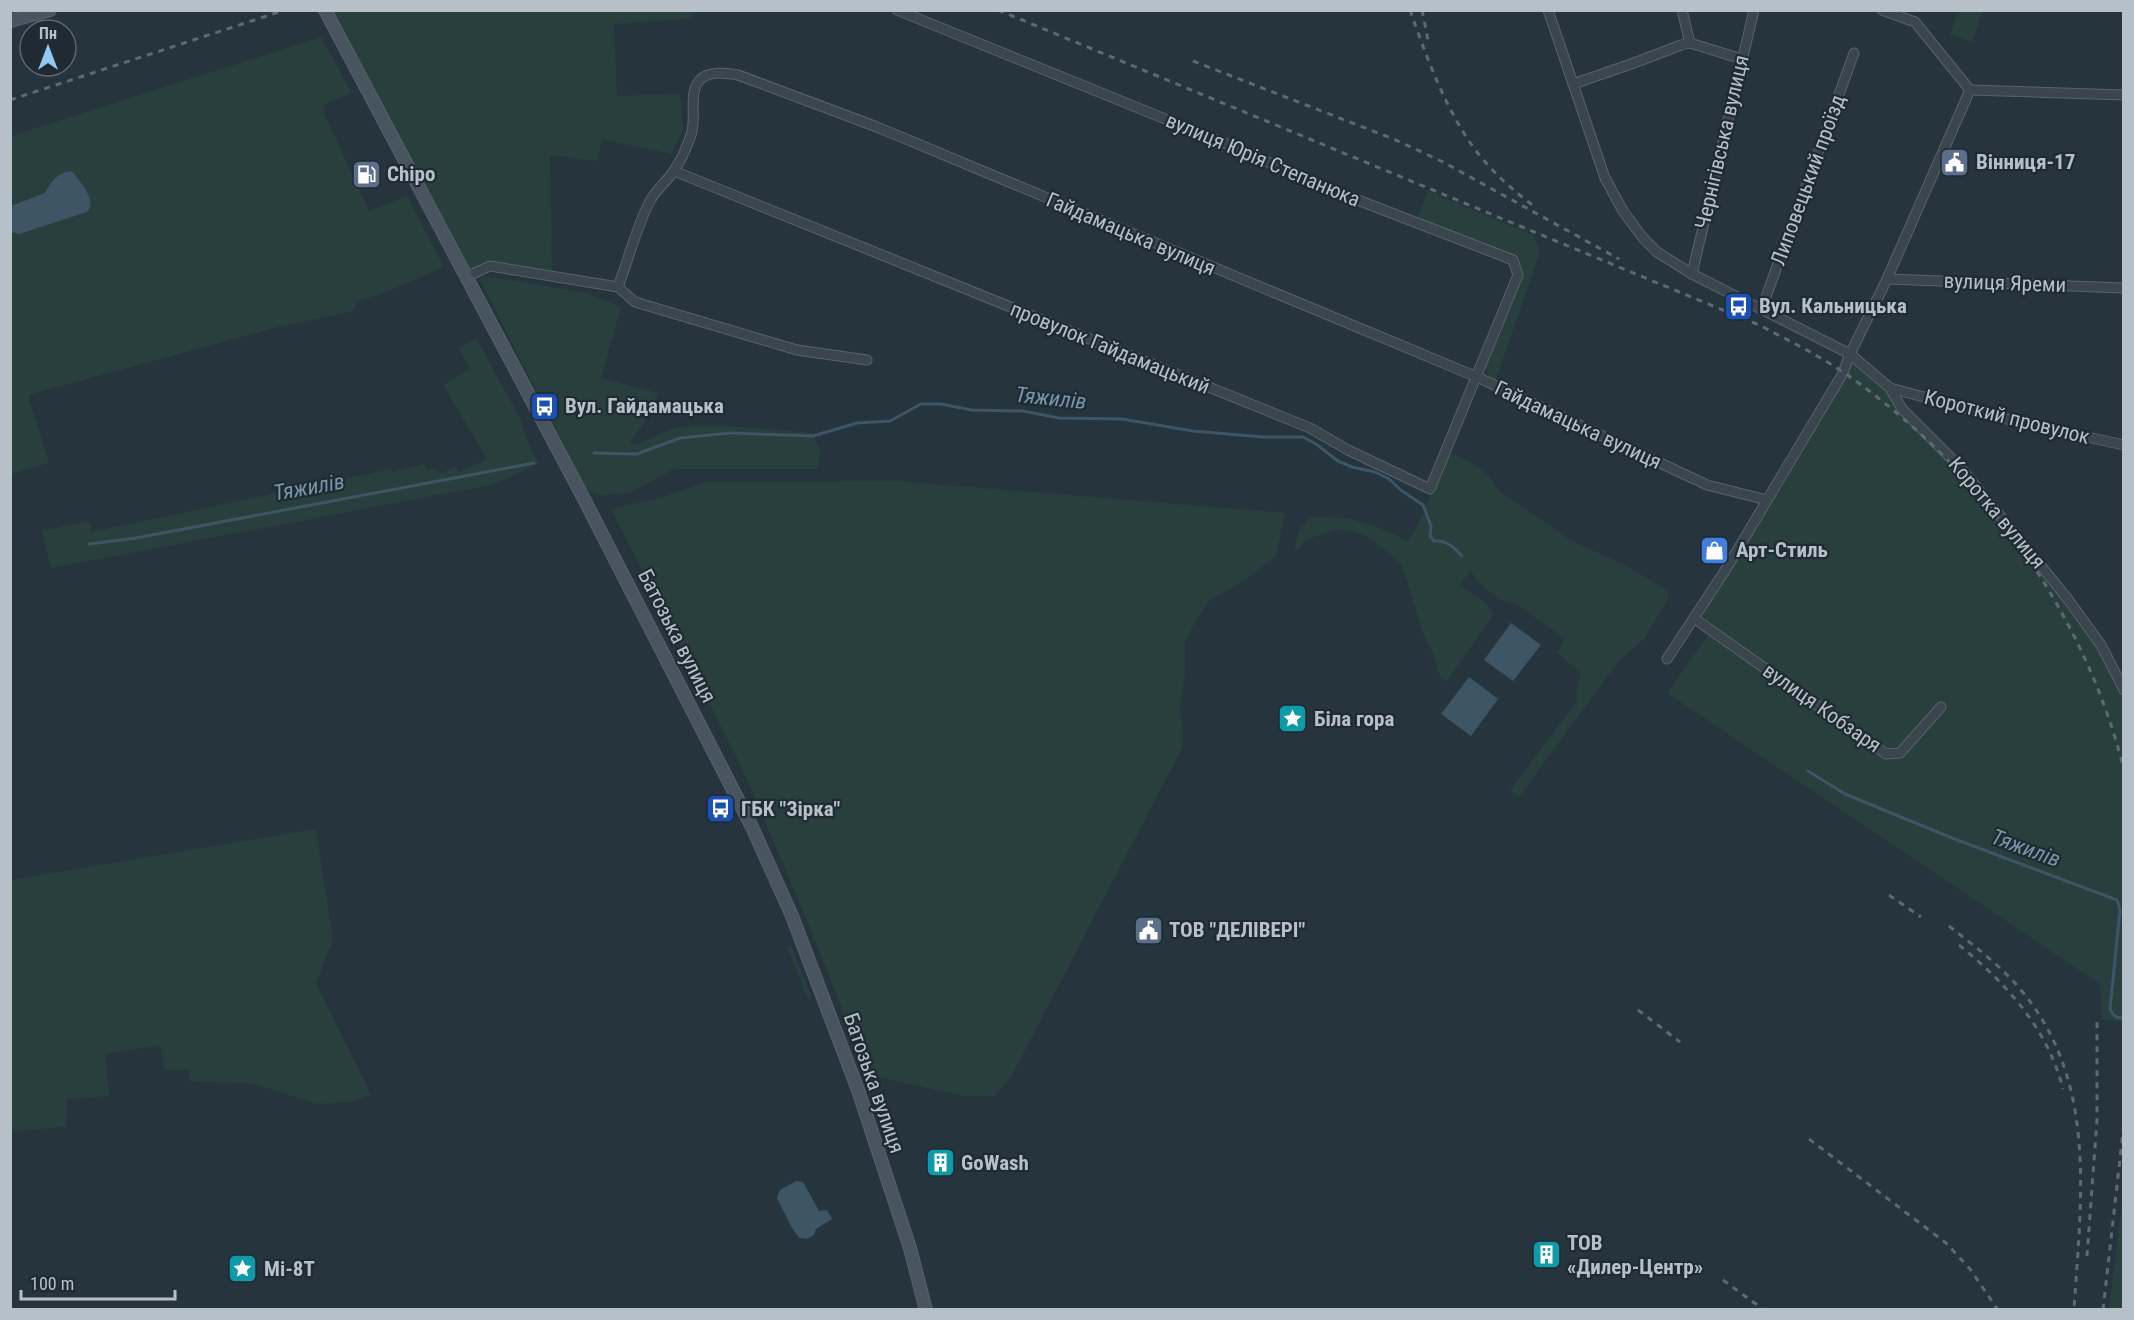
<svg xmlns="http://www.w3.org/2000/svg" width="2134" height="1320" font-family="'Roboto Condensed',sans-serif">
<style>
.green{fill:#283f3d}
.water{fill:#3d5565}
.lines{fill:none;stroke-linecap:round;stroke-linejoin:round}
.stream{stroke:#3d5565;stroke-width:3}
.street-casing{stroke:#58636c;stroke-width:11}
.secondary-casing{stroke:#58636c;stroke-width:14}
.street{stroke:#3a454e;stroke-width:9}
.secondary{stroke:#485560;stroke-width:12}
.rail{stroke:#5c6a74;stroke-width:3;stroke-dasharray:6 6;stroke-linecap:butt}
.labels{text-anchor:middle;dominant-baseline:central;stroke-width:4.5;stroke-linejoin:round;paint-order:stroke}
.street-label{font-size:21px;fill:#b6c0c9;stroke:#1f2a33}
.poi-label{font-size:21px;font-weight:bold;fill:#b6c0c9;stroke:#1f2a33;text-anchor:start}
.water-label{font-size:22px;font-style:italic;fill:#7896aa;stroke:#1f2a33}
</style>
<rect width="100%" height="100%" fill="#26343e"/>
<!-- green -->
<g class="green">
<path d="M 1958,10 L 1982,11 L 1973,42 L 1950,35 Z"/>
<path d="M 325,11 L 696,11 L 688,19 L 614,24 L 617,96 L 680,94 L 683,129 L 672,154 L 602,139 L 597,161 L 550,155 L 552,276 L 490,266 L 466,277 Z"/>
<path d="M 321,37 L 352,93 L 325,104 L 323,111 L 369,211 L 407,196 L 444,267 L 384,293 L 357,301 L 354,311 L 278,327 L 28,395 L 49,463 L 11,474 L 11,136 Z"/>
<path d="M 1428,191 L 1533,235 L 1540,252 L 1495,382 L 1488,375 L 1486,367 L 1520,275 L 1515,259 L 1417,219 Z"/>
<path d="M 485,276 L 586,293 L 621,307 L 601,378 L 658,393 L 646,420 L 629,444 C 648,445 663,428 682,427 C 725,424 769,429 812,433 L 821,452 L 817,469 L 674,469 L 630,493 L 600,495 L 586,490 L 480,279 Z"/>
<path d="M 476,338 L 520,418 L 528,443 L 539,464 L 491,485 L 51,568 L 42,531 L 89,521 L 92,532 L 391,469 L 392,472 L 425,464 L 427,470 L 434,469 L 442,473 L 455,466 L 459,472 L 487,459 L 443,385 L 470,369 L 458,348 Z"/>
<path d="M 1850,354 L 1945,450 L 2067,598 L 2124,690 L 2123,1022 L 2102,1019 L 2100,984 L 1667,693 L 1711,631 L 1701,609 Z"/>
<path d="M 1449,454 C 1465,456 1493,475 1498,490 L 1572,541 L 1623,564 L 1661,586 L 1669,593 L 1668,599 L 1645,638 L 1618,662 L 1519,797 L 1510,790 L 1577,701 L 1576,692 L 1581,674 L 1557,652 L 1565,639 L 1516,604 L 1500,600 L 1478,582 L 1471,571 L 1459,585 L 1483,601 L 1492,611 L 1492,617 L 1446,682 L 1440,677 L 1433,653 L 1423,634 L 1402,565 L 1392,555 L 1366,536 L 1347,530 L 1335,530 L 1308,539 L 1294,553 L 1298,532 L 1310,517 C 1348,515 1374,523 1407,541 L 1416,529 Z"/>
<path d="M 897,481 L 1285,513 L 1276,556 L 1244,581 L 1210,600 L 1195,622 L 1185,642 L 1185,673 L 1180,707 L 1183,732 L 1182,748 L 1011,1077 L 995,1096 L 963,1096 L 869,1075 L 799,901 L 742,768 L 611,509 L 664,497 L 705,482 Z"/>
<path d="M 316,829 L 333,940 L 316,983 L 371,1095 L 351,1102 L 317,1104 L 255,1084 L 189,1081 L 190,1070 L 165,1070 L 160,1045 L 105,1054 L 109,1096 L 67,1099 L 66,1127 L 11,1131 L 11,880 Z"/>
<path d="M 787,946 L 791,946 L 811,995 L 809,1002 Z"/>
<path d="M 2123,1192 L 2123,1309 L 2109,1309 Z"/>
</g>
<!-- water -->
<g class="water">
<path d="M 71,171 L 74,173 C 81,184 98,201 87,212 L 19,234 L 11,232 L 11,206 L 45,193 C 51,181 57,173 71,171 Z"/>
<path d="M 1511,623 L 1541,645 L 1513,681 L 1484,660 Z"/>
<path d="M 1469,677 L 1498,699 L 1471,736 L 1441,714 Z"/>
<path d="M 796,1181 L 803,1182 L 819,1211 L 827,1210 L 832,1219 L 816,1229 L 814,1235 L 807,1239 L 799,1238 L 791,1226 L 777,1198 L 780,1190 Z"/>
</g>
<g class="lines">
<!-- stream -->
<g class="stream">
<path d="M 594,453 L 637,454 L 680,438 L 730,433 L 813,436 L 857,423 L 890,421 L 921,404 L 941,404 L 972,410 L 1023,411 L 1059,418 L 1122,419 L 1193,431 L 1263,437 L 1303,437 L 1316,444 L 1338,461 L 1352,467 L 1375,472 L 1389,479 L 1402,491 L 1423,505 L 1431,526 L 1430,536 L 1434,541 C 1446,540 1454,547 1462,556"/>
<path d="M 89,544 L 136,538 L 534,463"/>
<path d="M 1808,771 L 1845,794 L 1952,838 L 2117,900 L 2120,910 L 2110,1009 C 2113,1016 2116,1018 2124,1018"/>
</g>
<defs>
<g id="street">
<path d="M 1548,10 L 1605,178 L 1623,211 L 1643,238 L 1657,252 L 1692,274 L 1850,354 L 1890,388 L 1902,409 L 1961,468 L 2067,598 L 2101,645 L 2124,690"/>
<path d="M 1682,10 L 1690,43"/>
<path d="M 1882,10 L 1915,22 L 1970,90"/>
<path d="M 1573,84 L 1634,63 L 1681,45 L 1690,43 L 1742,59"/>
<path d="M 1970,90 L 2124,95"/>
<path d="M 674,171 L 1310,428 L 1348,450 L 1430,489 L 1518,275 L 1513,260 L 1337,192 L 1222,142 L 897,10"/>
<path d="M 1692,274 L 1754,10"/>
<path d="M 466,277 L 490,266 L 618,287 L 635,302 L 797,350 L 867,360"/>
<path d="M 1887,279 L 2124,288"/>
<path d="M 618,287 C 628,261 637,225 650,201 C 656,190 666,182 673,172 C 680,162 687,147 691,135 C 697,119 688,94 699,81 C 708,70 726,73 738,75 L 877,127 L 1477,377 L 1707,485 L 1767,500"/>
<path d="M 1762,308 L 1854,53"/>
<path d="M 1890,388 L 2014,421 L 2124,445"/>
<path d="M 1695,619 L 1886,754 L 1900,753 L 1941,707"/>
<path d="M 1667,659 L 1726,569 L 1843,373 L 1850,354 L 1887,279 L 1970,90"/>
</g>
<g id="secondary">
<path d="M 325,10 L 583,497 L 752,827 L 792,916 L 858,1090 L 910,1248 L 926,1310"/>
<path d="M 10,21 L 50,10"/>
</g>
</defs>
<!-- street casing -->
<use href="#street" class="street-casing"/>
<!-- secondary casing -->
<use href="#secondary" class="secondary-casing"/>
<!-- street -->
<use href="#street" class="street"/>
<!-- secondary -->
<use href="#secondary" class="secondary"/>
<!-- rail -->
<g class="rail">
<path d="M 998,10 L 1759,325 C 1788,340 1816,354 1843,372 C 1979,466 2084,609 2124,770"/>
<path d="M 1410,10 C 1424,50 1440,94 1462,130 C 1480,161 1507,186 1535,207"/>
<path d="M 1422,10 L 1428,40"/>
<path d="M 1193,61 L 1396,140 L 1443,162 L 1619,259"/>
<path d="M 10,100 L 285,10"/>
<path d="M 1889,895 L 1921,917"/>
<path d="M 1949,926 C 1974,946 2000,965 2021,990 C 2098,1082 2081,1198 2074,1310"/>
<path d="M 1959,945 C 2006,983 2048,1029 2063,1089"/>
<path d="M 1638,1010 L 1680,1042"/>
<path d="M 1809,1139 L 1946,1243 L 1970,1269 L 1998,1310"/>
<path d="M 2087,1256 L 2097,1120 L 2097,1020"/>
<path d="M 1723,1280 L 1764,1310"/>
<path d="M 2103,1310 L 2124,1123"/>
</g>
</g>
<!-- icons -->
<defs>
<symbol id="civic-square" viewBox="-11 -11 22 22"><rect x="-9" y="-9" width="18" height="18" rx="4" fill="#5c6f8a" stroke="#1f2a33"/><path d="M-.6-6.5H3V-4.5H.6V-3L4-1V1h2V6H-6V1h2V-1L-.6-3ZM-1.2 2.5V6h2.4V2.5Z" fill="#fff"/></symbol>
<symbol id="fuel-square" viewBox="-11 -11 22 22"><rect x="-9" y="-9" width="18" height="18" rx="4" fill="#5c6f8a" stroke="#1f2a33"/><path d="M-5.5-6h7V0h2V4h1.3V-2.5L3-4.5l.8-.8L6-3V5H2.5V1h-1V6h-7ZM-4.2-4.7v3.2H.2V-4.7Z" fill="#fff"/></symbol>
<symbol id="bus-square" viewBox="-11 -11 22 22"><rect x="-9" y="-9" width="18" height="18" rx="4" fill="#1a4fb4" stroke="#1f2a33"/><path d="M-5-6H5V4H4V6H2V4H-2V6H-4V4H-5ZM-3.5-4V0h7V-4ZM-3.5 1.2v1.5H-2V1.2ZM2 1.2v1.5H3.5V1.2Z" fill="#fff"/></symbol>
<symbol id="shop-square" viewBox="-11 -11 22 22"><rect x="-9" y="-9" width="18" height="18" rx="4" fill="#3f7fe0" stroke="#1f2a33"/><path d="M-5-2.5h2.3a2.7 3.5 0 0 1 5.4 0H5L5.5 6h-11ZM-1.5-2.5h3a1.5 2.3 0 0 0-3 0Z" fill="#fff"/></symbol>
<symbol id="sight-square" viewBox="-11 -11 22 22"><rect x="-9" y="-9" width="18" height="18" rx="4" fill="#0f9aa8" stroke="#1f2a33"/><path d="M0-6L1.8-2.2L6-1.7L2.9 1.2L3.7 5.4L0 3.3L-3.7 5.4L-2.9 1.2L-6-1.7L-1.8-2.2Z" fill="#fff"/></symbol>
<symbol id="building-square" viewBox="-11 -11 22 22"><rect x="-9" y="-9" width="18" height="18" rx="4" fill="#0f9aa8" stroke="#1f2a33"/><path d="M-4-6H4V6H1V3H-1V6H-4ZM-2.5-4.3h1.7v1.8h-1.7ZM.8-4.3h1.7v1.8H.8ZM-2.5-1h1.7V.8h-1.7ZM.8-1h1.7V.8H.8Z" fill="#fff"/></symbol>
</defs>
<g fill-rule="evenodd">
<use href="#civic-square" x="1938" y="146" width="33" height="33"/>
<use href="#fuel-square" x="350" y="158" width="33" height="33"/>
<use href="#bus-square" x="1722" y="290" width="33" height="33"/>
<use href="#bus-square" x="528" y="390" width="33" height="33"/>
<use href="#shop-square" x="1698" y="534" width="33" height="33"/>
<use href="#sight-square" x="1276" y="702" width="33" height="33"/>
<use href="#bus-square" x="704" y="792" width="33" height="33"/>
<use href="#civic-square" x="1132" y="914" width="33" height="33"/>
<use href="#building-square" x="924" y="1146" width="33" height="33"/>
<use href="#building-square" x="1530" y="1238" width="33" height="33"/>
<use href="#sight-square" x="226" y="1252" width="33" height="33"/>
</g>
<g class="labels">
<!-- street labels -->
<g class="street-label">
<text transform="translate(1722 142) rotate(-77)">Чернігівська вулиця</text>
<text transform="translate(1263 160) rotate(23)">вулиця Юрія Степанюка</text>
<text transform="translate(1808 180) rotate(-70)">Липовецький проїзд</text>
<text transform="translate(1131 234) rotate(23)">Гайдамацька вулиця</text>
<text transform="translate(2005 283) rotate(2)">вулиця Яреми</text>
<text transform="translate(1110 348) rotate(22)">провулок Гайдамацький</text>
<text transform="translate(2007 417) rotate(14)">Короткий провулок</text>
<text transform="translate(1578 425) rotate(25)">Гайдамацька вулиця</text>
<text transform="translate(1997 513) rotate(50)">Коротка вулиця</text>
<text transform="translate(677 636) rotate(63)">Батозька вулиця</text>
<text transform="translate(1822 708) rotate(35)">вулиця Кобзаря</text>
<text transform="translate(874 1083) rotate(71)">Батозька вулиця</text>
</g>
<!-- poi labels -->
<g class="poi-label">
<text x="1976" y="162">Вінниця-17</text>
<text x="387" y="174">Chipo</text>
<text x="1759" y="306">Вул. Кальницька</text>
<text x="565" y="406">Вул. Гайдамацька</text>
<text x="1736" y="550">Арт-Стиль</text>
<text x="1314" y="719">Біла гора</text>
<text x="741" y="809">ГБК "Зірка"</text>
<text x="1169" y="930">ТОВ "ДЕЛІВЕРІ"</text>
<text x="961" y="1163">GoWash</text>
<text x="1567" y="1243">ТОВ<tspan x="1567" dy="24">«Дилер-Центр»</tspan></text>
<text x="264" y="1269">Мі-8Т</text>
</g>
<!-- water labels -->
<g class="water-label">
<text transform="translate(1051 398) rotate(6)">Тяжилів</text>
<text transform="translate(309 487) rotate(-10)">Тяжилів</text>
<text transform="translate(2026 848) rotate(20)">Тяжилів</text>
</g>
</g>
<!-- border -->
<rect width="2134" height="1320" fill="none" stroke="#b6c0c9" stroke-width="24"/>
<!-- north arrow -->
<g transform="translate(48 48)"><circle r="28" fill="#1f2a33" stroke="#5b666f" stroke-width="1.5"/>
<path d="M0-4.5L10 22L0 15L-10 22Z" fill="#92c7f2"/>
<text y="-9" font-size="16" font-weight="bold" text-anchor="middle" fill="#b6c0c9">Пн</text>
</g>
<!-- scale -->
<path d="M21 1290v9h154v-9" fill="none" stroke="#b6c0c9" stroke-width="3"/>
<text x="30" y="1290" font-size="18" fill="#b6c0c9" stroke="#1f2a33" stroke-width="4.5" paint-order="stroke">100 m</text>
</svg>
